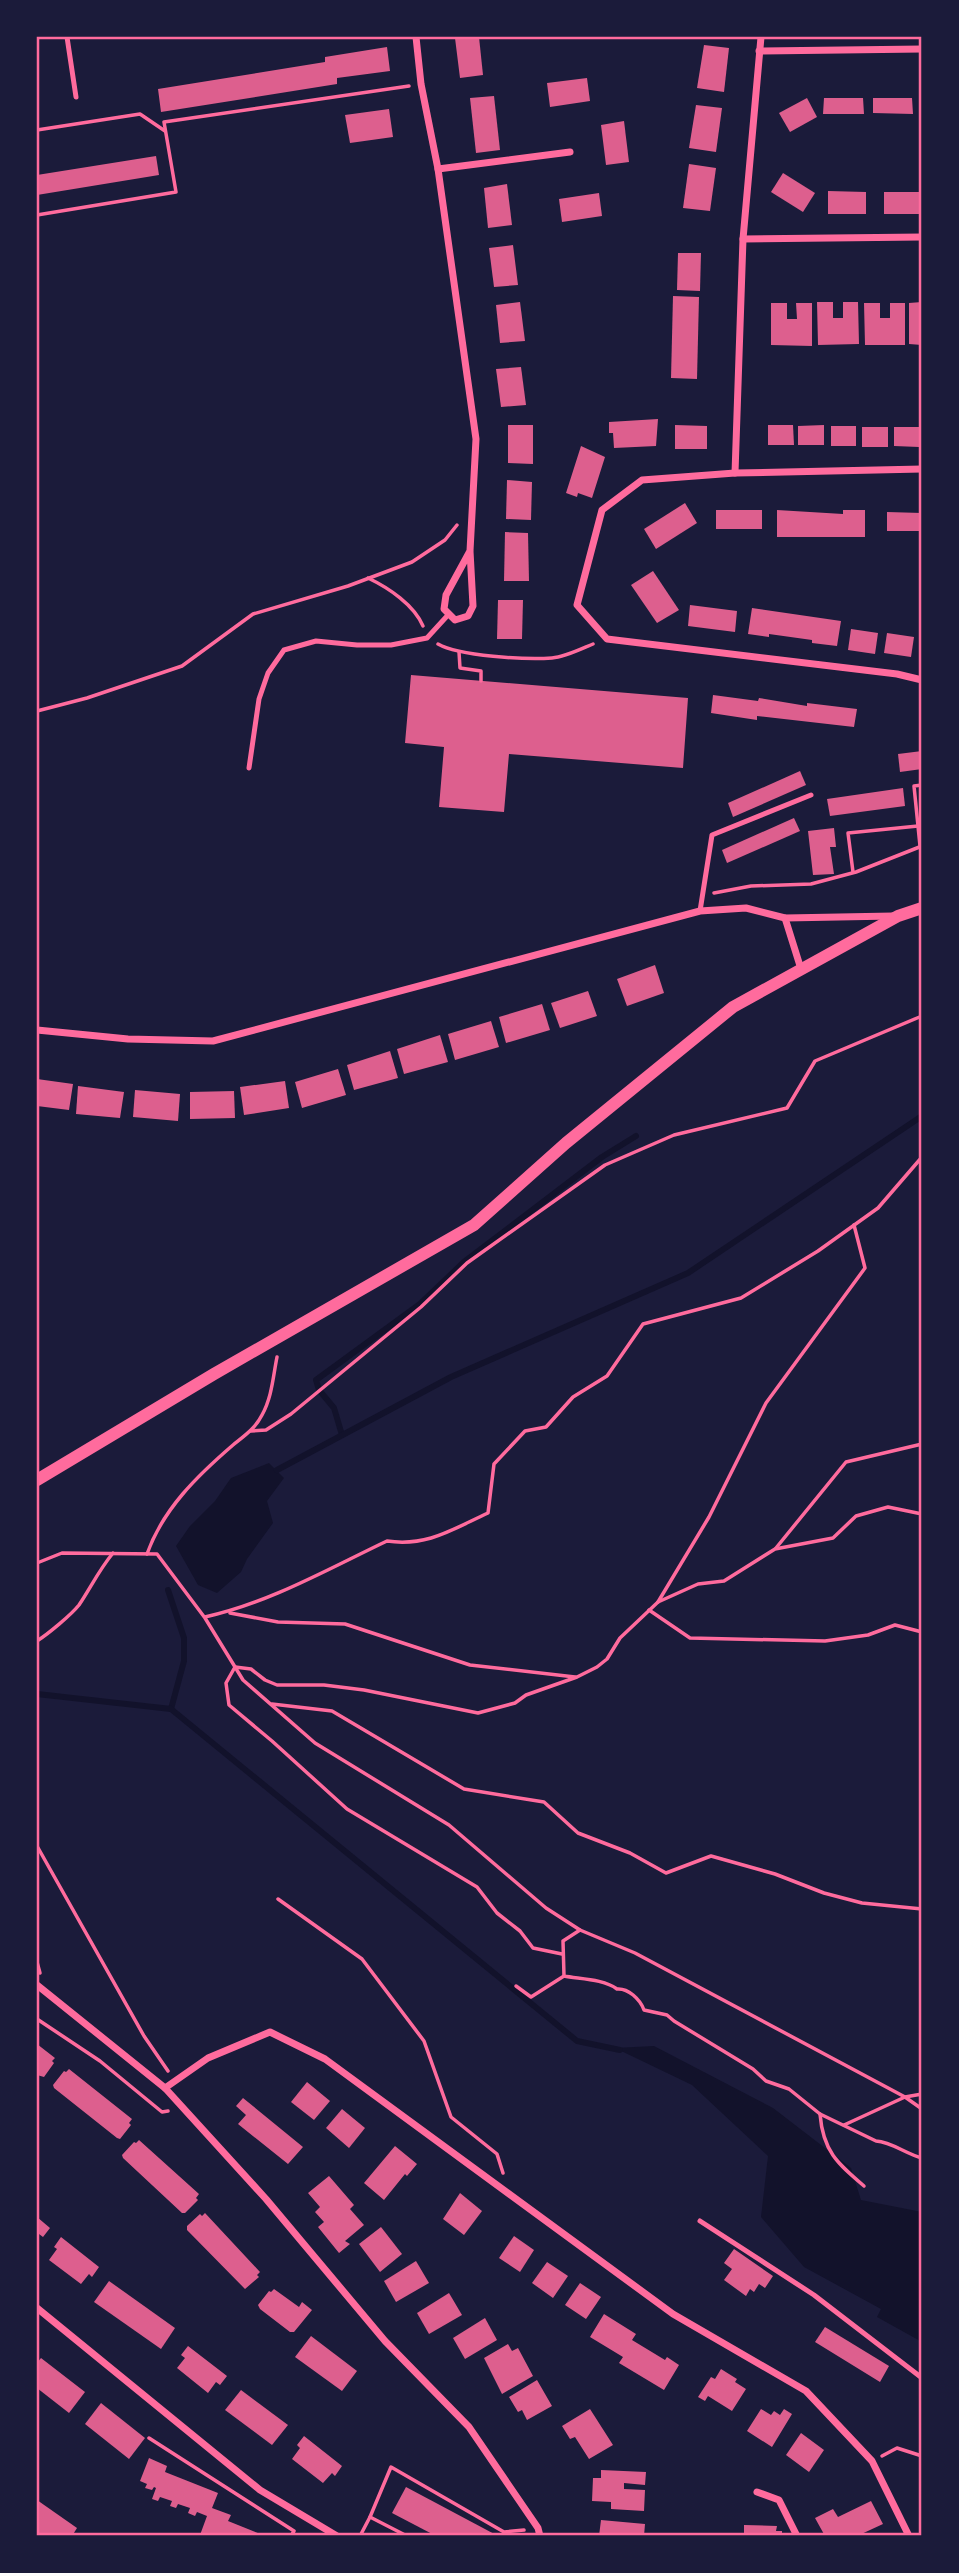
<svg xmlns="http://www.w3.org/2000/svg" width="959" height="2573" font-family="'Golos Text',sans-serif">
<style>
.water{fill:#12122b}
.lines{fill:none;stroke-linecap:round;stroke-linejoin:round}
.stream{stroke:#12122b;stroke-width:6}
.building{fill:#dd5f8e}
.path{stroke:#ff6b9d;stroke-width:3.5}
.service{stroke:#ff6b9d;stroke-width:5}
.minor{stroke:#ff6b9d;stroke-width:7}
.tertiary{stroke:#ff6b9d;stroke-width:12}
.neatline{fill:none;stroke:#ff6b9d;stroke-width:2.5}
</style>
<rect width="100%" height="100%" fill="#1b1b3a"/>
<!-- water -->
<g class="water">
<path d="M 269,1463 L 284,1478 L 267,1501 L 273,1523 L 247,1559 L 241,1572 L 217,1593 L 198,1585 L 176,1546 L 190,1526 L 215,1501 L 231,1478 Z"/>
<path d="M 654,2046 L 773,2108 L 851,2168 L 861,2200 L 922,2212 L 922,2342 L 877,2317 L 881,2309 L 804,2267 L 761,2217 L 768,2156 L 692,2085 L 615,2048 Z"/>
</g>
<g class="lines">
<!-- stream -->
<g class="stream">
<path d="M 342,1435 L 334,1408 L 319,1390 L 316,1380 L 420,1304 L 464,1262 L 602,1157 L 636,1136"/>
<path d="M 277,1470 L 451,1377 L 688,1273 L 922,1116"/>
<path d="M 168,1590 L 184,1638 L 184,1661 L 171,1709"/>
<path d="M 37,1694 L 171,1709 L 577,2041 L 620,2050"/>
</g>
</g>
<!-- building -->
<g class="building">
<path d="M 479,37 L 483,75 L 460,78 L 455,38 Z"/>
<path d="M 704,45 L 729,48 L 724,92 L 697,88 Z"/>
<path d="M 387,47 L 390,71 L 337,78 L 337,84 L 161,112 L 158,89 L 325,62 L 325,57 Z"/>
<path d="M 587,78 L 590,101 L 550,107 L 547,83 Z"/>
<path d="M 494,96 L 500,150 L 476,153 L 470,98 Z"/>
<path d="M 807,98 L 817,117 L 790,132 L 779,113 Z"/>
<path d="M 824,98 L 863,98 L 864,114 L 823,114 Z"/>
<path d="M 873,98 L 912,98 L 913,114 L 873,113 Z"/>
<path d="M 696,105 L 722,108 L 716,152 L 689,148 Z"/>
<path d="M 389,109 L 393,137 L 350,143 L 345,115 Z"/>
<path d="M 624,121 L 629,162 L 606,165 L 601,125 Z"/>
<path d="M 156,156 L 159,175 L 37,195 L 37,175 Z"/>
<path d="M 689,164 L 716,168 L 710,211 L 683,208 Z"/>
<path d="M 783,173 L 815,193 L 803,212 L 771,192 Z"/>
<path d="M 507,184 L 512,225 L 488,228 L 484,188 Z"/>
<path d="M 828,191 L 866,192 L 866,214 L 828,214 Z"/>
<rect x="884" y="192" width="38" height="22"/>
<path d="M 599,193 L 602,216 L 562,222 L 559,199 Z"/>
<path d="M 513,245 L 518,285 L 494,287 L 489,248 Z"/>
<path d="M 678,253 L 701,253 L 700,291 L 677,290 Z"/>
<path d="M 673,296 L 699,297 L 697,379 L 671,378 Z"/>
<path d="M 520,302 L 525,341 L 500,343 L 496,305 Z"/>
<path d="M 817,302 L 833,302 L 833,318 L 843,318 L 843,302 L 858,302 L 859,344 L 818,345 Z"/>
<path d="M 922,302 L 922,345 L 909,344 L 909,303 Z"/>
<path d="M 771,303 L 787,303 L 787,319 L 797,319 L 796,303 L 812,303 L 812,346 L 771,345 Z"/>
<path d="M 864,303 L 880,303 L 880,318 L 890,318 L 890,303 L 905,303 L 905,345 L 865,345 Z"/>
<path d="M 521,367 L 526,405 L 501,407 L 496,369 Z"/>
<path d="M 658,419 L 656,446 L 614,448 L 613,433 L 609,433 L 609,422 Z"/>
<path d="M 508,425 L 533,425 L 533,464 L 508,463 Z"/>
<path d="M 675,425 L 707,426 L 707,449 L 675,449 Z"/>
<path d="M 768,425 L 793,425 L 794,445 L 768,445 Z"/>
<path d="M 824,425 L 824,445 L 798,445 L 798,426 Z"/>
<rect x="831" y="426" width="25" height="20"/>
<rect x="862" y="427" width="26" height="20"/>
<path d="M 894,427 L 919,427 L 919,447 L 894,446 Z"/>
<path d="M 581,446 L 605,457 L 592,498 L 578,493 L 577,497 L 566,493 Z"/>
<path d="M 507,480 L 532,482 L 531,520 L 506,519 Z"/>
<path d="M 685,503 L 697,523 L 656,549 L 644,529 Z"/>
<rect x="716" y="510" width="46" height="19"/>
<path d="M 777,510 L 843,514 L 843,510 L 865,510 L 865,537 L 777,537 Z"/>
<path d="M 887,512 L 922,513 L 922,531 L 887,531 Z"/>
<path d="M 505,532 L 528,533 L 529,581 L 504,581 Z"/>
<path d="M 653,571 L 679,610 L 657,623 L 631,585 Z"/>
<path d="M 498,600 L 523,600 L 522,639 L 497,639 Z"/>
<path d="M 690,605 L 737,611 L 735,632 L 688,626 Z"/>
<path d="M 752,608 L 841,621 L 837,646 L 812,643 L 812,640 L 769,634 L 769,637 L 748,634 Z"/>
<path d="M 851,629 L 878,633 L 875,654 L 848,650 Z"/>
<path d="M 887,633 L 914,637 L 911,657 L 884,653 Z"/>
<path d="M 411,675 L 688,698 L 683,768 L 509,754 L 504,812 L 439,807 L 444,747 L 405,743 Z"/>
<path d="M 713,695 L 758,701 L 759,698 L 807,706 L 807,703 L 857,709 L 854,727 L 757,716 L 757,720 L 711,713 Z"/>
<path d="M 922,751 L 922,769 L 900,772 L 898,754 Z"/>
<path d="M 800,771 L 806,785 L 733,817 L 728,803 Z"/>
<path d="M 903,788 L 905,806 L 830,816 L 827,799 Z"/>
<path d="M 794,818 L 800,831 L 727,863 L 722,850 Z"/>
<path d="M 834,828 L 836,847 L 830,847 L 834,874 L 813,875 L 808,831 Z"/>
<path d="M 655,965 L 664,993 L 627,1006 L 617,979 Z"/>
<path d="M 588,991 L 597,1016 L 560,1028 L 551,1003 Z"/>
<path d="M 542,1004 L 550,1030 L 506,1043 L 499,1017 Z"/>
<path d="M 491,1021 L 499,1047 L 455,1060 L 448,1034 Z"/>
<path d="M 440,1035 L 448,1062 L 404,1074 L 397,1049 Z"/>
<path d="M 390,1051 L 398,1078 L 354,1090 L 347,1065 Z"/>
<path d="M 338,1069 L 346,1095 L 302,1108 L 295,1082 Z"/>
<path d="M 37,1079 L 73,1084 L 69,1110 L 37,1106 Z"/>
<path d="M 285,1081 L 289,1108 L 244,1115 L 240,1087 Z"/>
<path d="M 78,1086 L 124,1092 L 120,1118 L 76,1114 Z"/>
<path d="M 135,1090 L 180,1094 L 178,1121 L 133,1117 Z"/>
<path d="M 234,1091 L 235,1118 L 190,1119 L 190,1092 Z"/>
<path d="M 37,2044 L 55,2058 L 52,2061 L 54,2063 L 44,2077 L 37,2075 Z"/>
<path d="M 69,2069 L 132,2119 L 129,2123 L 131,2125 L 120,2139 L 117,2138 L 54,2088 L 53,2085 L 64,2071 L 66,2072 Z"/>
<path d="M 307,2082 L 330,2101 L 314,2120 L 291,2102 Z"/>
<path d="M 243,2098 L 303,2147 L 288,2164 L 238,2124 L 246,2115 L 236,2106 Z"/>
<path d="M 342,2109 L 365,2128 L 349,2148 L 326,2128 Z"/>
<path d="M 139,2140 L 199,2194 L 196,2198 L 198,2200 L 185,2213 L 182,2213 L 123,2158 L 122,2155 L 134,2142 L 136,2143 Z"/>
<path d="M 395,2146 L 417,2164 L 407,2176 L 405,2174 L 384,2200 L 364,2183 Z"/>
<path d="M 329,2176 L 354,2205 L 350,2209 L 364,2225 L 345,2241 L 350,2244 L 339,2253 L 318,2227 L 324,2222 L 315,2212 L 320,2207 L 308,2193 Z"/>
<path d="M 460,2193 L 482,2211 L 464,2235 L 443,2219 Z"/>
<path d="M 205,2213 L 260,2272 L 257,2275 L 259,2277 L 245,2289 L 187,2230 L 187,2226 L 200,2214 L 202,2216 Z"/>
<path d="M 37,2217 L 50,2228 L 43,2237 L 39,2234 L 37,2237 Z"/>
<path d="M 381,2227 L 402,2254 L 380,2272 L 359,2244 Z"/>
<path d="M 514,2236 L 534,2250 L 520,2272 L 499,2258 Z"/>
<path d="M 61,2237 L 99,2267 L 92,2277 L 89,2274 L 81,2284 L 49,2260 L 57,2249 L 54,2247 Z"/>
<path d="M 734,2249 L 773,2276 L 765,2288 L 759,2284 L 754,2292 L 750,2289 L 746,2296 L 724,2280 L 732,2269 L 724,2263 Z"/>
<path d="M 416,2261 L 429,2283 L 396,2302 L 384,2281 Z"/>
<path d="M 547,2262 L 568,2276 L 553,2298 L 532,2283 Z"/>
<path d="M 109,2281 L 175,2328 L 161,2349 L 94,2302 Z"/>
<path d="M 580,2283 L 601,2297 L 586,2319 L 565,2305 Z"/>
<path d="M 274,2289 L 299,2307 L 302,2302 L 312,2310 L 294,2332 L 290,2332 L 260,2309 L 258,2305 L 269,2291 L 271,2292 Z"/>
<path d="M 449,2293 L 462,2315 L 429,2334 L 417,2313 Z"/>
<path d="M 604,2314 L 636,2334 L 632,2340 L 665,2360 L 667,2357 L 679,2365 L 664,2390 L 619,2363 L 623,2357 L 590,2337 Z"/>
<path d="M 485,2318 L 497,2340 L 465,2359 L 453,2338 Z"/>
<path d="M 825,2327 L 889,2366 L 880,2382 L 815,2342 Z"/>
<path d="M 311,2336 L 357,2371 L 342,2391 L 295,2357 Z"/>
<path d="M 508,2344 L 512,2351 L 518,2348 L 533,2376 L 502,2394 L 484,2358 Z"/>
<path d="M 188,2346 L 227,2376 L 220,2385 L 216,2382 L 208,2393 L 177,2368 L 185,2358 L 181,2355 Z"/>
<path d="M 41,2358 L 85,2392 L 69,2413 L 37,2388 L 37,2363 Z"/>
<path d="M 721,2369 L 737,2379 L 735,2382 L 746,2389 L 732,2411 L 708,2396 L 705,2401 L 698,2397 L 711,2377 L 715,2379 Z"/>
<path d="M 537,2380 L 552,2406 L 527,2420 L 522,2410 L 518,2412 L 509,2397 Z"/>
<path d="M 241,2390 L 288,2425 L 272,2445 L 225,2410 Z"/>
<path d="M 101,2403 L 145,2438 L 129,2459 L 85,2424 Z"/>
<path d="M 590,2409 L 613,2445 L 589,2459 L 575,2437 L 570,2439 L 562,2426 Z"/>
<path d="M 761,2409 L 771,2415 L 774,2411 L 780,2415 L 784,2409 L 792,2414 L 772,2447 L 747,2431 Z"/>
<path d="M 801,2433 L 824,2450 L 809,2472 L 786,2455 Z"/>
<path d="M 304,2436 L 342,2466 L 335,2476 L 332,2473 L 323,2483 L 292,2459 L 300,2448 L 297,2445 Z"/>
<path d="M 149,2458 L 167,2466 L 165,2472 L 218,2493 L 212,2508 L 231,2515 L 228,2521 L 265,2536 L 218,2536 L 209,2533 L 208,2536 L 200,2535 L 207,2516 L 197,2512 L 195,2516 L 188,2513 L 190,2508 L 178,2504 L 176,2508 L 170,2506 L 172,2501 L 160,2497 L 158,2501 L 152,2499 L 156,2488 L 154,2487 L 152,2490 L 145,2488 L 147,2484 L 140,2481 Z"/>
<path d="M 601,2470 L 646,2472 L 645,2485 L 624,2483 L 624,2489 L 645,2490 L 644,2511 L 611,2509 L 611,2502 L 592,2501 L 593,2478 L 601,2478 Z"/>
<path d="M 406,2487 L 498,2536 L 436,2536 L 392,2513 Z"/>
<path d="M 37,2500 L 77,2528 L 72,2536 L 42,2536 L 37,2532 Z"/>
<path d="M 871,2501 L 883,2524 L 857,2536 L 825,2536 L 815,2518 L 833,2509 L 838,2517 Z"/>
<path d="M 601,2520 L 645,2524 L 644,2536 L 599,2536 Z"/>
<path d="M 744,2525 L 777,2526 L 776,2531 L 782,2531 L 782,2536 L 744,2536 Z"/>
</g>
<g class="lines">
<!-- path -->
<g class="path">
<path d="M 37,130 L 140,114 L 165,131"/>
<path d="M 37,215 L 176,192 L 164,122 L 409,86"/>
<path d="M 368,578 C 389,588 414,605 423,626"/>
<path d="M 438,644 C 459,656 526,660 552,658 C 565,657 581,649 593,644"/>
<path d="M 459,652 L 460,668 L 481,671 L 481,681"/>
<path d="M 37,711 L 87,698 L 182,666 L 253,614 L 348,586 L 412,562 L 445,540 L 457,525"/>
<path d="M 920,846 L 914,786 L 922,785"/>
<path d="M 853,872 L 848,833 L 918,826"/>
<path d="M 714,893 L 751,886 L 811,884 L 856,872 L 922,846"/>
<path d="M 251,1431 L 266,1430 L 291,1414 L 421,1307 L 467,1263 L 605,1165 L 674,1135 L 787,1108 L 815,1061 L 922,1016"/>
<path d="M 776,1548 L 846,1462 L 922,1444"/>
<path d="M 147,1554 C 163,1509 197,1476 233,1445 C 244,1436 255,1429 262,1415 C 272,1397 273,1377 277,1357"/>
<path d="M 37,1563 L 62,1553 L 157,1554 L 205,1618 L 243,1680 L 315,1743 L 449,1825 L 546,1908 L 580,1930 L 635,1953 L 905,2097 L 922,2109"/>
<path d="M 658,1602 L 709,1517 L 766,1403 L 865,1268 L 854,1225"/>
<path d="M 649,1610 L 690,1638 L 825,1641 L 868,1635 L 895,1625 L 922,1632"/>
<path d="M 230,1613 L 278,1622 L 345,1624 L 470,1665 L 575,1677"/>
<path d="M 205,1617 C 269,1603 328,1569 387,1541 C 427,1547 453,1529 488,1513 L 494,1464 L 525,1431 L 546,1427 L 573,1397 L 607,1376 L 643,1324 L 741,1298 L 818,1251 L 878,1208 L 922,1157"/>
<path d="M 37,1641 C 48,1634 71,1615 79,1605 C 91,1587 99,1570 113,1553"/>
<path d="M 235,1667 L 251,1669 L 265,1680 L 277,1685 L 324,1685 L 364,1690 L 478,1713 L 515,1703 L 526,1695 L 577,1677 L 597,1667 L 607,1659 L 620,1638 L 658,1602 L 698,1584 L 724,1581 L 775,1549 L 833,1538 L 856,1516 L 888,1507 L 922,1514"/>
<path d="M 235,1667 L 226,1683 L 229,1705 L 272,1741 L 347,1809 L 477,1887 L 497,1913 L 520,1931 L 533,1948 L 562,1954"/>
<path d="M 272,1704 L 332,1711 L 464,1789 L 544,1802 L 578,1833 L 630,1853 L 666,1873 L 711,1856 L 775,1874 L 824,1893 L 862,1903 L 922,1909"/>
<path d="M 37,1846 L 144,2036 L 168,2071"/>
<path d="M 278,1899 L 362,1959 L 424,2041 L 451,2117 L 497,2154 L 503,2173"/>
<path d="M 580,1930 L 563,1941 L 564,1976 C 580,1979 604,1979 617,1989 C 628,1988 640,1999 644,2010 L 667,2015 L 674,2021 L 753,2069 L 766,2081 L 789,2089 L 820,2114 L 876,2141 C 892,2142 906,2154 922,2158"/>
<path d="M 37,1962 L 40,1973"/>
<path d="M 516,1986 L 531,1997 L 564,1976"/>
<path d="M 37,2019 L 100,2061 L 162,2112 L 168,2111"/>
<path d="M 820,2114 C 823,2151 837,2163 864,2186"/>
<path d="M 844,2125 L 905,2097 L 922,2094"/>
<path d="M 149,2438 L 294,2531 L 291,2536"/>
<path d="M 882,2456 L 897,2448 L 922,2456"/>
<path d="M 360,2536 L 370,2517"/>
<path d="M 407,2536 L 370,2517 L 391,2467 L 504,2532 L 524,2530"/>
</g>
<!-- service -->
<g class="service">
<path d="M 67,37 L 76,97"/>
<path d="M 249,768 L 259,699 L 268,673 L 284,650 L 316,641 L 357,645 L 391,645 L 427,638 L 448,615"/>
<path d="M 700,911 L 712,835 L 811,795"/>
<path d="M 700,2221 L 814,2295 L 922,2378"/>
</g>
<!-- minor -->
<g class="minor">
<path d="M 416,37 L 421,84 L 438,169 L 476,439 L 470,551 L 473,606 L 468,616 L 455,620 L 444,609 L 446,595 L 470,551"/>
<path d="M 759,51 L 922,49"/>
<path d="M 438,169 L 570,152"/>
<path d="M 743,239 L 922,237"/>
<path d="M 922,469 L 735,473 L 642,480 L 602,510 L 577,605 L 607,639 L 897,674 L 922,680"/>
<path d="M 735,473 L 743,239 L 761,37"/>
<path d="M 785,918 L 801,969"/>
<path d="M 37,1030 L 128,1039 L 213,1041 L 700,911 L 746,908 L 785,918 L 893,916"/>
<path d="M 37,1985 L 165,2088 L 266,2199 L 385,2341 L 469,2427 L 538,2528 L 540,2536"/>
<path d="M 165,2088 L 208,2058 L 270,2032 L 325,2059 L 673,2314 L 806,2391 L 872,2461 L 909,2536"/>
<path d="M 37,2308 L 260,2490 L 337,2536"/>
<path d="M 757,2492 L 779,2500 L 797,2536"/>
</g>
<!-- tertiary -->
<path class="tertiary" d="M 37,1480 L 214,1374 L 474,1225 L 566,1143 L 733,1007 L 898,916 L 922,908"/>
</g>
<!-- border -->
<rect width="959" height="2573" fill="none" stroke="#1b1b3a" stroke-width="77"/>
<rect x="38" y="38" width="882" height="2496" class="neatline"/>
</svg>
